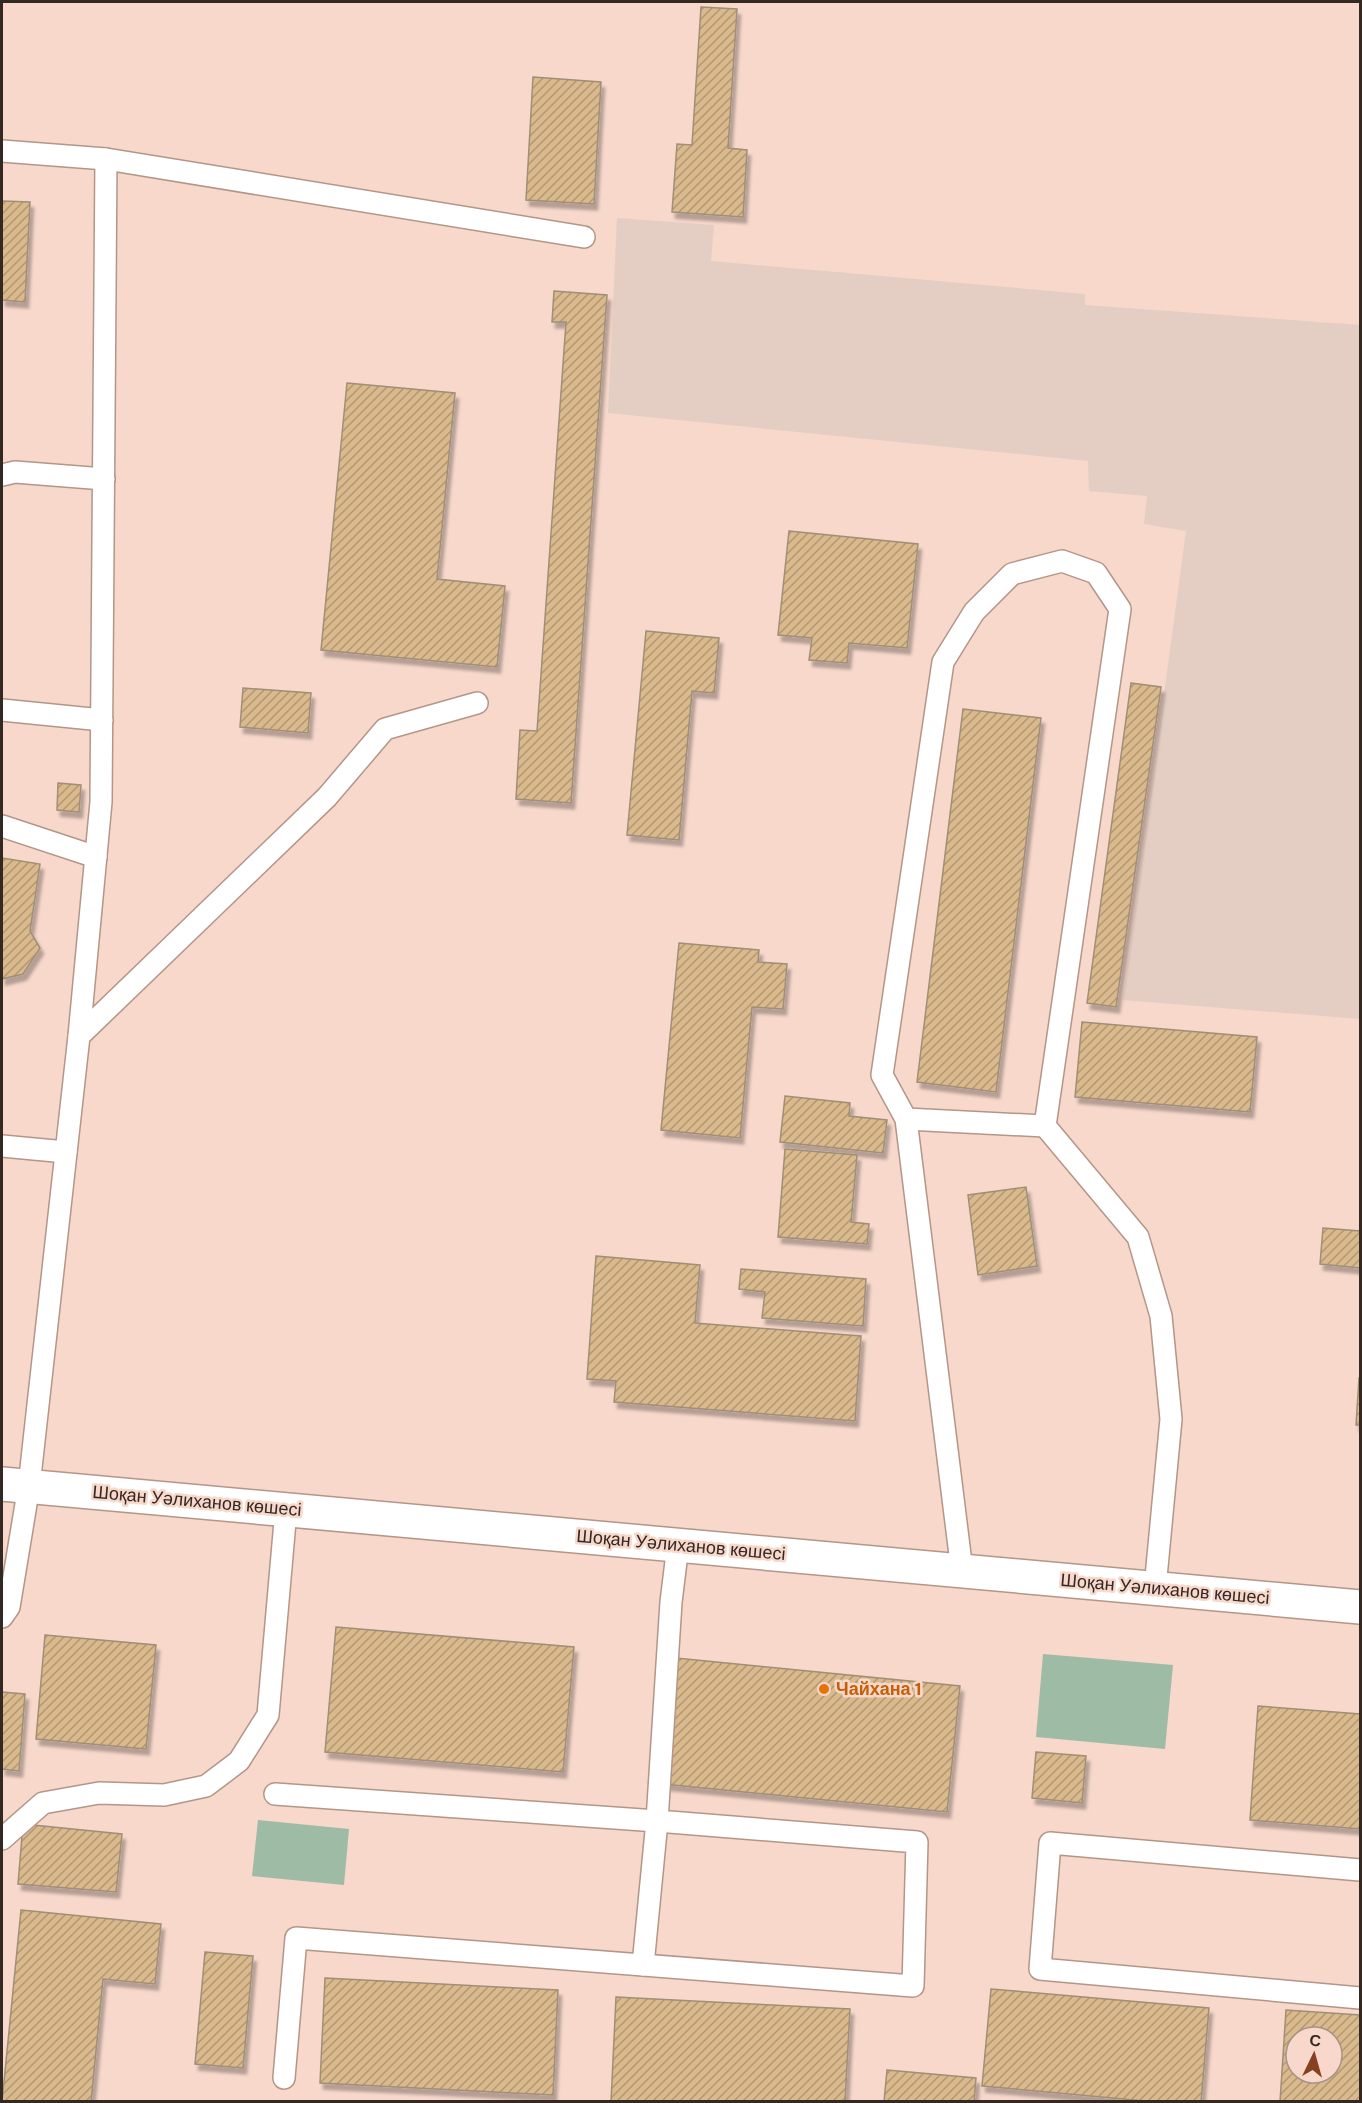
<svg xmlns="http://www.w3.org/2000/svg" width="1362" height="2103" font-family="'DM Sans',sans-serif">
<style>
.commercial{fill:#e4cdc3}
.pitch{fill:#9ebba6}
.building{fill:url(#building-hatch);stroke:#a08f77;stroke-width:1.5;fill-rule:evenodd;filter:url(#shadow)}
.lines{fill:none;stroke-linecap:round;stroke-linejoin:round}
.service-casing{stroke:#b39689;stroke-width:24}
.secondary-casing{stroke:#b39689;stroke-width:36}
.service{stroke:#fff;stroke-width:21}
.secondary{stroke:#fff;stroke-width:33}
.food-dot{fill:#e8710a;stroke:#f7d8cb;stroke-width:2}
.labels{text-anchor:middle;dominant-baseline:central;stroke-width:5;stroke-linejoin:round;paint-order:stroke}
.street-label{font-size:18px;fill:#342823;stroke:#f7d8cb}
.food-label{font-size:18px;font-weight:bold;fill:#c56008;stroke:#f7d8cb;text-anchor:start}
</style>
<defs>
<pattern id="building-hatch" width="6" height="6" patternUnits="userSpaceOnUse" patternTransform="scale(1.5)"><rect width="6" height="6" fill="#daba8c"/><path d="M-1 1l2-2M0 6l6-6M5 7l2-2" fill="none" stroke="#b29772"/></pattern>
<filter id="shadow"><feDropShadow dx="3.5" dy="6" stdDeviation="1.5" flood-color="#0004"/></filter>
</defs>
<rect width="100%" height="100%" fill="#f7d8cb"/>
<!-- commercial -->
<path class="commercial" d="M 617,218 L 714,225 L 711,261 L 1085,294 L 1085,305 L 1360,325 L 1360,1019 L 1123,1000 L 1186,531 L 1144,524 L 1147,496 L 1089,491 L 1088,461 L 608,413 Z"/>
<!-- pitch -->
<g class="pitch">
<path d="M 1043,1654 L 1173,1665 L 1165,1749 L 1036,1737 Z"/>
<path d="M 258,1820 L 349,1829 L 344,1885 L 252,1876 Z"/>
</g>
<!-- building -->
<g class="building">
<path d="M 701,7 L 737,9 L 728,148 L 747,150 L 743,217 L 672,212 L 677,144 L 692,145 Z"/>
<path d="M 533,77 L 601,82 L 594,204 L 526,200 Z"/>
<path d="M 2,201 L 30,202 L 25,302 L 2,300 Z"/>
<path d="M 554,291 L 607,295 L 571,803 L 516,799 L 520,730 L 537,731 L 566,322 L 552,322 Z"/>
<path d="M 347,383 L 455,393 L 437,579 L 505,586 L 497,667 L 321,650 Z"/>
<path d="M 789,531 L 918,544 L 907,648 L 849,643 L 847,663 L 809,660 L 812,638 L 778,635 Z"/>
<path d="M 646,631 L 719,638 L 714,693 L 692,691 L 679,840 L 627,835 Z"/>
<path d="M 1131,683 L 1161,687 L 1116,1007 L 1087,1003 Z"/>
<path d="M 243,688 L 311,693 L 308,733 L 240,727 Z"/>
<path d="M 963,709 L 1041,718 L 996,1092 L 917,1082 Z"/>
<path d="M 58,783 L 81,785 L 79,812 L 57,810 Z"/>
<path d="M 2,858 L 40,864 L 30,931 L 40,948 L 23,974 L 2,979 Z"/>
<path d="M 679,943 L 759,950 L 758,962 L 787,964 L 783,1009 L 752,1007 L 740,1138 L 661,1130 Z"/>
<path d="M 1082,1022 L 1257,1037 L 1250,1112 L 1075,1097 Z"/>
<path d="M 785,1096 L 850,1103 L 849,1116 L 887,1120 L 883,1153 L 780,1142 Z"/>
<path d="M 785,1149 L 857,1155 L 851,1222 L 869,1224 L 867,1244 L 778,1237 Z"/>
<path d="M 1026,1187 L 1037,1266 L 978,1275 L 968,1195 Z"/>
<path d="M 1323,1228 L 1360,1231 L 1360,1268 L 1320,1264 Z"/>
<path d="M 596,1256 L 700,1265 L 695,1323 L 861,1336 L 855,1421 L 614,1402 L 616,1381 L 587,1379 Z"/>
<path d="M 741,1269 L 866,1279 L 863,1326 L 762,1318 L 765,1292 L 739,1289 Z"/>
<path d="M 1359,1378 L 1360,1378 L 1360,1425 L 1356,1425 Z"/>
<path d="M 336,1627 L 574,1647 L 563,1772 L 325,1752 Z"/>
<path d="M 45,1635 L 156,1645 L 146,1749 L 36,1739 Z"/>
<path d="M 676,1658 L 960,1686 L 947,1812 L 663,1784 Z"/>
<path d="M 2,1692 L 25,1694 L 19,1771 L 2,1769 Z"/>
<path d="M 1258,1706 L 1360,1714 L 1360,1829 L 1250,1820 Z"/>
<path d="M 1036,1752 L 1086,1756 L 1082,1803 L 1032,1798 Z"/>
<path d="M 23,1824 L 122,1834 L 116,1892 L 18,1884 Z"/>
<path d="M 21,1910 L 161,1924 L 155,1984 L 103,1979 L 91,2102 L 2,2102 Z"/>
<path d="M 205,1952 L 253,1956 L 243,2068 L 195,2064 Z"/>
<path d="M 325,1978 L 558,1990 L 553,2095 L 320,2083 Z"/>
<path d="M 991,1989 L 1209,2008 L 1201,2102 L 1156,2102 L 982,2086 Z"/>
<path d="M 616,1997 L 850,2009 L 845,2102 L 611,2102 Z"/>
<path d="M 1286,2010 L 1360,2015 L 1360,2102 L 1280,2102 ZM 1296,2037 L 1332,2037 L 1332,2073 L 1296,2073 Z"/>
<path d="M 887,2070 L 976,2078 L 974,2102 L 884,2102 Z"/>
</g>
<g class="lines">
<defs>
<g id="service">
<path d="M 2,151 L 106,159 L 101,802 L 79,1036 L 29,1486 L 9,1607 L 2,1617"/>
<path d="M 106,159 L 584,237"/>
<path d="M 2,475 L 15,472 L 104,479"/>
<path d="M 2,710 L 102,720"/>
<path d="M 2,826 L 96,857"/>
<path d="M 79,1036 L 327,797 L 385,729 L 477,703"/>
<path d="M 906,1119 L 1045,1126"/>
<path d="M 2,1146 L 66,1152"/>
<path d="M 962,1571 L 906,1119 L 882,1075 L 943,662 L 974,612 L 1012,574 L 1062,561 L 1096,573 L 1120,609 L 1045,1126 L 1138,1237 L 1161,1316 L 1171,1419 L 1155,1588"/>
<path d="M 275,1794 L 657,1821 L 643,1965"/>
<path d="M 2,1839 L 43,1803 L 99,1793 L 164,1795 L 206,1786 L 239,1761 L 268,1715 L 286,1510"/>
<path d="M 1360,1870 L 1050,1843 L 1040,1969 L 1360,1998"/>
<path d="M 284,2078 L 296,1938 L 913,1986 L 917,1842 L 657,1821 L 671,1602 L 678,1545"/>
</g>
<path id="secondary" d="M 2,1484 L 1360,1607"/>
</defs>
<!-- service casing -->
<use href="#service" class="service-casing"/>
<!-- secondary casing -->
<use href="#secondary" class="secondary-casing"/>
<!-- service -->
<use href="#service" class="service"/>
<!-- secondary -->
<use href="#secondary" class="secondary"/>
</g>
<!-- markers -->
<circle class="food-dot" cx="824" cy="1689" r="6"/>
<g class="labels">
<!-- street labels -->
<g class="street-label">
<text transform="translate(197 1501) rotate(5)">Шоқан Уәлиханов көшесі</text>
<text transform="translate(681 1545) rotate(5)">Шоқан Уәлиханов көшесі</text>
<text transform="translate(1165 1589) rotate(5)">Шоқан Уәлиханов көшесі</text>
</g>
<!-- food labels -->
<g class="food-label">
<text x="836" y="1689">Чайхана 1</text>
</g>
</g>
<!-- border -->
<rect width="1362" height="2103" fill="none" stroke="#342823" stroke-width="6"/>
<!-- north arrow -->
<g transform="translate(1314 2055) rotate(5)"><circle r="28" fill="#f7d8cb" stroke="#a99288" stroke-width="1.5"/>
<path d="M0-4.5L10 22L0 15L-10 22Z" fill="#884021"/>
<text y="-9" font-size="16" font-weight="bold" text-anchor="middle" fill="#342823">С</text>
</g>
</svg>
